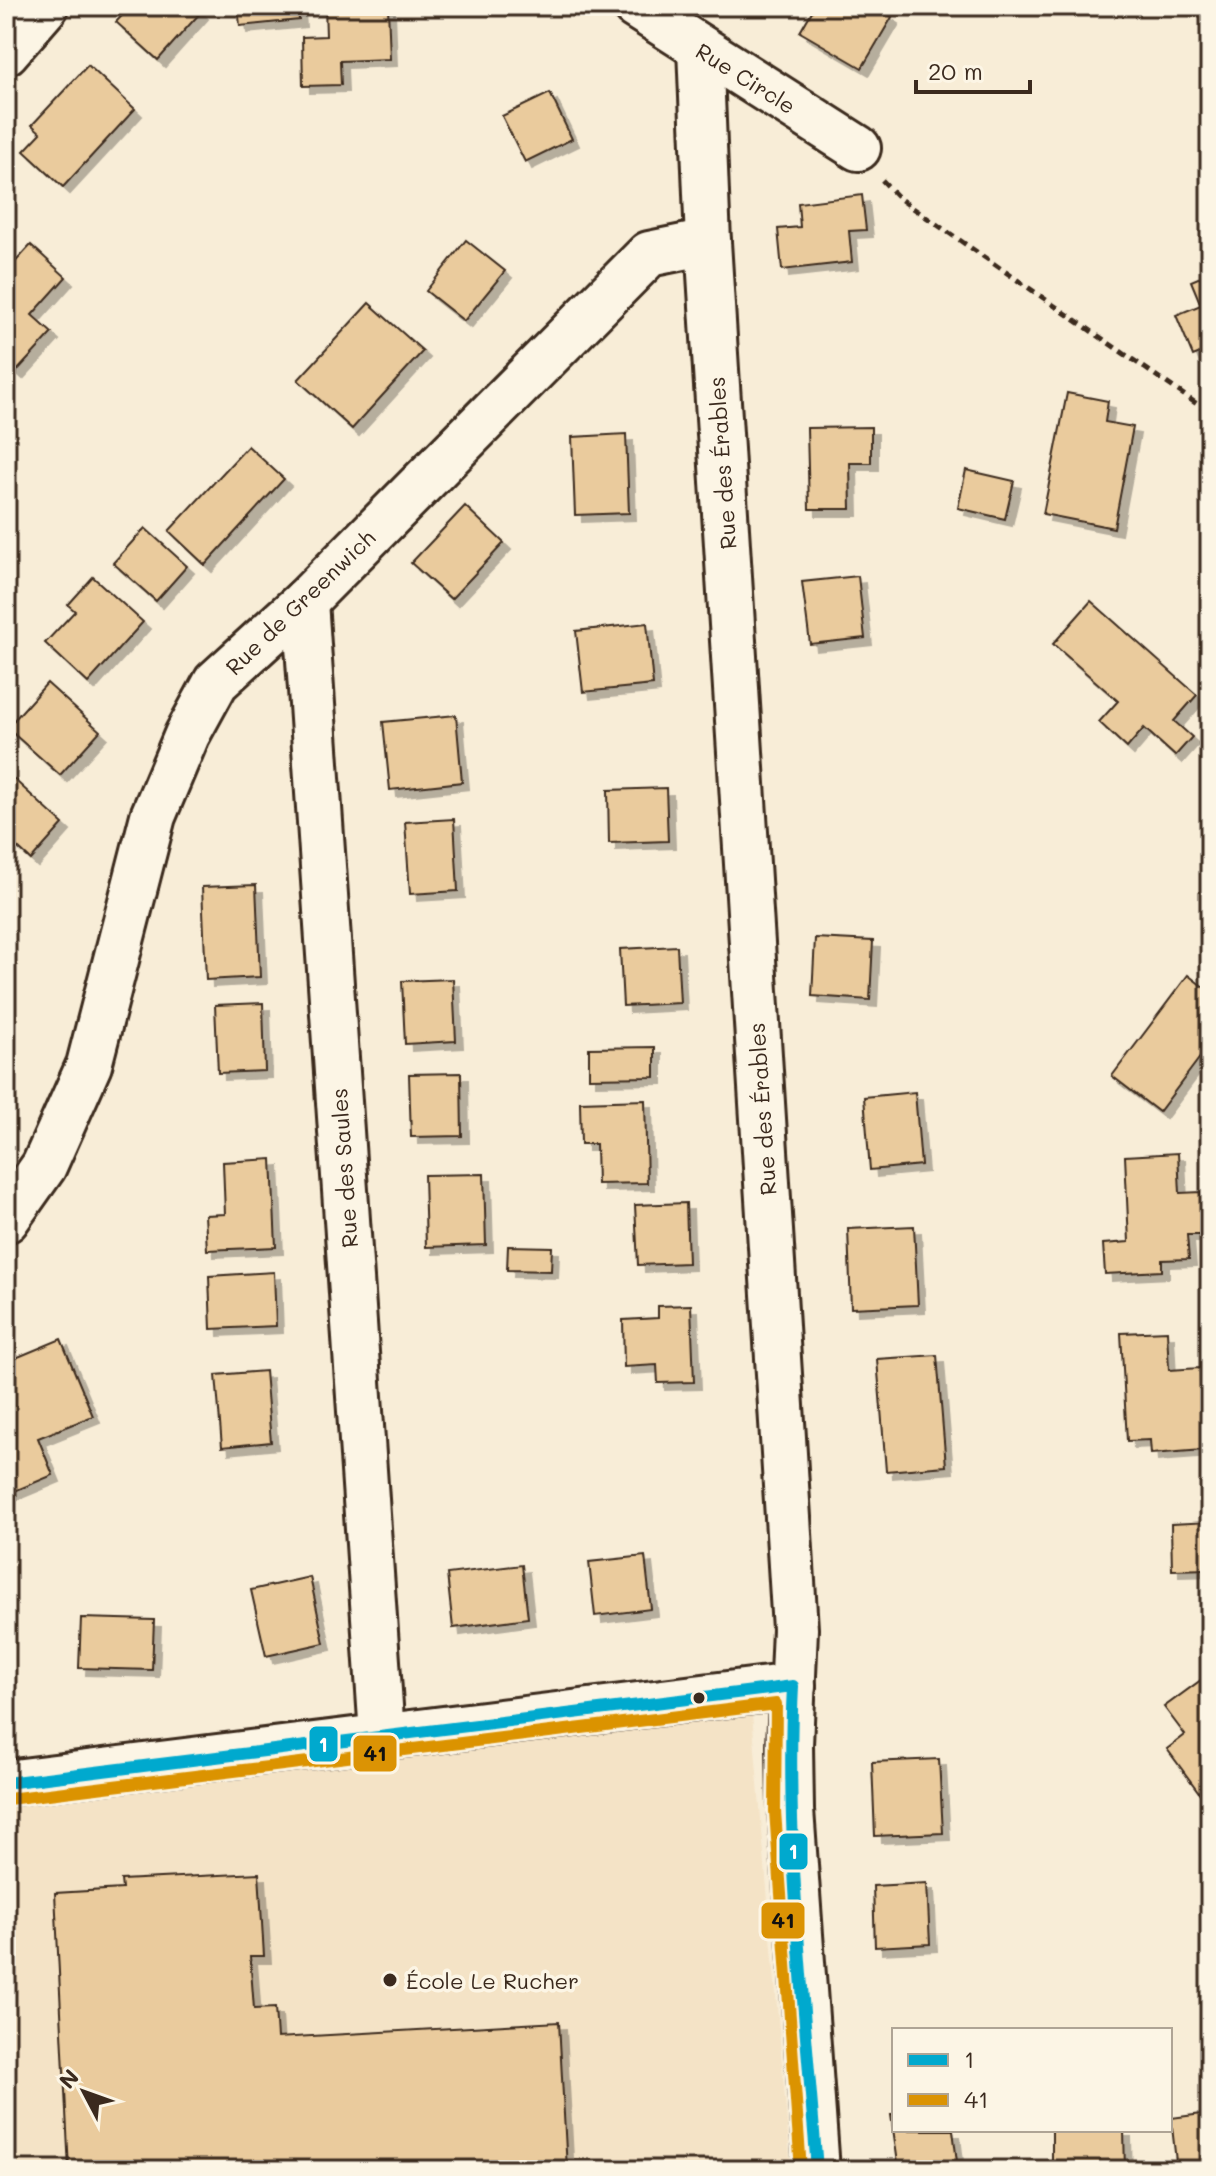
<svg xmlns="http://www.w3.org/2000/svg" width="1216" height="2176" font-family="Mali,sans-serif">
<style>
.built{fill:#f4e3c6}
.building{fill:#eacb9d;stroke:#3b2a1e;stroke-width:2;filter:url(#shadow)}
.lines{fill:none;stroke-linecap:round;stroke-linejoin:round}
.minor-casing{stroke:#3b2a1e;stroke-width:50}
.path{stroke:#3b2a1e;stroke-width:5;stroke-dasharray:8 6;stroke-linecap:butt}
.minor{stroke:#fcf5e5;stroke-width:44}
.bus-1-casing{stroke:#fcf5e5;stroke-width:18}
.bus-2-casing{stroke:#fcf5e5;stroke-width:18}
.bus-1{stroke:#00a9ce;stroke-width:12}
.bus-2{stroke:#db9304;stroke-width:12}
.bus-dot{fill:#3b2a1e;stroke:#fcf5e5;stroke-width:3}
.labels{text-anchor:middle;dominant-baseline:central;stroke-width:7;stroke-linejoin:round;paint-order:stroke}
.street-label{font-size:22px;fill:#3b2a1e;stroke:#fcf5e5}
.poi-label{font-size:22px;fill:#3b2a1e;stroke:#fcf5e5;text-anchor:start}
.line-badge{stroke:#fcf5e5;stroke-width:3}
.badge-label{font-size:22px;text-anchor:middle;font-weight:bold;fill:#fff}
.pale-badge-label{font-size:22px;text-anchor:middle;font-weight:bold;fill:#111}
</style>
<defs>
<filter id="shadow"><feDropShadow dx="7" dy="7" stdDeviation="0" flood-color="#0004"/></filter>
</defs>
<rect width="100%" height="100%" fill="#f8edd7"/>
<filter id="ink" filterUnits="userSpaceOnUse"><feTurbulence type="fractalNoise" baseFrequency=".0125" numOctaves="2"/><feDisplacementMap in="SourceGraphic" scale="16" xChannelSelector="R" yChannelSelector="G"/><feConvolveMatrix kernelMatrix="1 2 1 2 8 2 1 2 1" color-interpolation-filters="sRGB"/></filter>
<g filter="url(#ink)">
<!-- built -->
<path class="built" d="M 751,1702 L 791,2170 L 6,2170 L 6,1790 Z"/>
<!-- building -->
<g class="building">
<path d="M 131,6 L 195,6 L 201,12 L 158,60 L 116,22 Z"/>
<path d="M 238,6 L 298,6 L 299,20 L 240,26 Z"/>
<path d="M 325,6 L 388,6 L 390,59 L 340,61 L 341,85 L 303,86 L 302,37 L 326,36 Z"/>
<path d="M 815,6 L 874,6 L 892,17 L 862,68 L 800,32 Z"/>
<path d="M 88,65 L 135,109 L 63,187 L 24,151 L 41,133 L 32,125 Z"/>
<path d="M 550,93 L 572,139 L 525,162 L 502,116 Z"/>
<path d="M 862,195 L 866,230 L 849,231 L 852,262 L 782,270 L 778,229 L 800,227 L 798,203 Z"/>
<path d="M 466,240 L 505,271 L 464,321 L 426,291 Z"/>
<path d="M 31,245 L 66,277 L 32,315 L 52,333 L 16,372 L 6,363 L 6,272 Z"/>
<path d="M 1210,273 L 1210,349 L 1193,356 L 1176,315 L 1201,305 L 1191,281 Z"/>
<path d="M 369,303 L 423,351 L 352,429 L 298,380 Z"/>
<path d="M 1067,393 L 1108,401 L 1105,422 L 1133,427 L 1114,528 L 1043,514 Z"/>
<path d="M 871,427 L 871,463 L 850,463 L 851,509 L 809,509 L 807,428 Z"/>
<path d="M 626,434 L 629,513 L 575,515 L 572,437 Z"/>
<path d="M 248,446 L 284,479 L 205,565 L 169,531 Z"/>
<path d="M 966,470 L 1014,481 L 1005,519 L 958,508 Z"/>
<path d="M 465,506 L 504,543 L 451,599 L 411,563 Z"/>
<path d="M 145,528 L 187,566 L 156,601 L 113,563 Z"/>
<path d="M 858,576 L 865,638 L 810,644 L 802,582 Z"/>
<path d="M 93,577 L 143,622 L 88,683 L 45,643 L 75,611 L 68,605 Z"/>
<path d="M 1091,601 L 1197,695 L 1174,721 L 1192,737 L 1175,756 L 1144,728 L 1127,748 L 1099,722 L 1118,701 L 1053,644 Z"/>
<path d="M 647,623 L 653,685 L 583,692 L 576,631 Z"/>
<path d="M 47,683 L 100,731 L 60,775 L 7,728 Z"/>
<path d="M 456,715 L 462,782 L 390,790 L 383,722 Z"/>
<path d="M 6,772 L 63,824 L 31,860 L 6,837 Z"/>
<path d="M 666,788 L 668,841 L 609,843 L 608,790 Z"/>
<path d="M 454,819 L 458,891 L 410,894 L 405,822 Z"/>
<path d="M 256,885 L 260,977 L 206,980 L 202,887 Z"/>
<path d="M 815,938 L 873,941 L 870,1000 L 812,996 Z"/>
<path d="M 677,946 L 680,1003 L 623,1006 L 620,949 Z"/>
<path d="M 1188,975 L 1210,992 L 1210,1044 L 1159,1112 L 1112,1076 Z"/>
<path d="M 453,979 L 456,1041 L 405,1044 L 402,981 Z"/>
<path d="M 263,1003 L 265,1071 L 218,1073 L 215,1005 Z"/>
<path d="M 655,1047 L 655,1077 L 589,1078 L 589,1048 Z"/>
<path d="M 461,1073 L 462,1136 L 411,1137 L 409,1074 Z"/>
<path d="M 915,1092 L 921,1165 L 870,1170 L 864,1097 Z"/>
<path d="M 645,1100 L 647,1183 L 597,1184 L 596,1144 L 581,1144 L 580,1102 Z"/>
<path d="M 1178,1153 L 1180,1193 L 1201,1192 L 1204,1235 L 1187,1235 L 1189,1259 L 1162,1260 L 1162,1271 L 1105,1274 L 1103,1244 L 1129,1242 L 1125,1156 Z"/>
<path d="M 272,1159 L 276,1247 L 207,1250 L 205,1215 L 225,1214 L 223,1162 Z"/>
<path d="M 484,1174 L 486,1245 L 426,1247 L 424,1175 Z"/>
<path d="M 686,1203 L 688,1263 L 638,1265 L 635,1205 Z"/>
<path d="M 914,1226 L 918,1305 L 851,1308 L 848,1229 Z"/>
<path d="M 508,1246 L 552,1247 L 551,1271 L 507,1270 Z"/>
<path d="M 274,1272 L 276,1326 L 211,1329 L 209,1276 Z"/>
<path d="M 691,1305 L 694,1382 L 658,1383 L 657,1365 L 624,1367 L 623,1320 L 658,1318 L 658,1306 Z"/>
<path d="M 1167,1331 L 1169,1370 L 1200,1368 L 1204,1450 L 1151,1454 L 1150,1440 L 1127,1441 L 1121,1333 Z"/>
<path d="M 61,1339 L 93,1416 L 38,1438 L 53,1475 L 10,1493 L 6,1483 L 6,1447 L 10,1445 L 6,1436 L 6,1362 Z"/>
<path d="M 937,1355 L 946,1466 L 886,1471 L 877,1359 Z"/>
<path d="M 265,1371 L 271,1442 L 222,1447 L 216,1375 Z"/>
<path d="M 1210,1522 L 1210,1569 L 1172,1570 L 1171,1524 Z"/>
<path d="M 645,1556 L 651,1609 L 595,1616 L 589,1562 Z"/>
<path d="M 522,1565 L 528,1618 L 453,1628 L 447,1574 Z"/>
<path d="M 310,1577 L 324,1643 L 266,1656 L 251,1590 Z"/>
<path d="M 81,1618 L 154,1620 L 152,1670 L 79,1668 Z"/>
<path d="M 1201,1680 L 1210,1692 L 1209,1806 L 1167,1749 L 1185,1735 L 1164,1707 Z"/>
<path d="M 939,1759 L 943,1833 L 875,1836 L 872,1762 Z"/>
<path d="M 259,1873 L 264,1956 L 250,1956 L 254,2009 L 275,2008 L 277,2038 L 559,2022 L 567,2170 L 69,2170 L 55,1893 L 122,1889 L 121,1880 Z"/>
<path d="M 927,1883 L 930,1944 L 875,1947 L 873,1886 Z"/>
<path d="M 1210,2113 L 1210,2170 L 1177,2170 L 1171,2118 Z"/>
<path d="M 891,2115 L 894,2115 L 894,2130 L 953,2130 L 958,2170 L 899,2170 Z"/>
<path d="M 1052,2130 L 1124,2130 L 1125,2170 L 1052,2170 Z"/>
</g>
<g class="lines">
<defs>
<g id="minor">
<path d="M 635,6 L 858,148"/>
<path d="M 700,48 L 708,242 L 795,1629 L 790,1745 L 791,1810 L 817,2170"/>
<path d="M 6,52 L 46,6"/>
<path d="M 305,601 L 382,1735"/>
<path d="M 6,1220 L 44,1166 L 89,1065 L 153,816 L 187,735 L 216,682 L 305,601 L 649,254 L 708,242"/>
<path d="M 6,1783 L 793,1686"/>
</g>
</defs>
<!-- minor casing -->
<use href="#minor" class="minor-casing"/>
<!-- path -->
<path class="path" d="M 882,180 L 900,199 L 1210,413"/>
<!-- minor -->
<use href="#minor" class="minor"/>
<defs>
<path id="bus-1" d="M 6,1783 L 793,1686 C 785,1847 805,2009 817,2170"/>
<path id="bus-2" d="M 8,1799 L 776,1704 L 775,1811 L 801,2170"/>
</defs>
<!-- bus-1 casing -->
<use href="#bus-1" class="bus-1-casing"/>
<!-- bus-2 casing -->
<use href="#bus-2" class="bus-2-casing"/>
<!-- bus-1 -->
<use href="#bus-1" class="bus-1"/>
<!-- bus-2 -->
<use href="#bus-2" class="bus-2"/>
</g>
</g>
<!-- markers -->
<g class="bus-dot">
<circle cx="699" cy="1698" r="7"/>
<circle cx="390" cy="1980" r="8"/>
</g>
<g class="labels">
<!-- street labels -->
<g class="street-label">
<text transform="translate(746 78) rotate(32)">Rue Circle</text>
<text transform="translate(722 463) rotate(-94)">Rue des Érables</text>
<text transform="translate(300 602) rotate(-44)">Rue de Greenwich</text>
<text transform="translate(762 1109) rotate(-94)">Rue des Érables</text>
<text transform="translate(344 1168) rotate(-94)">Rue des Saules</text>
</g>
<!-- poi labels -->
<g class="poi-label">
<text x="406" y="1980">École Le Rucher</text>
</g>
</g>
<g class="line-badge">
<rect x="308" y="1725" width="31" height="38" rx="8" fill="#00a9ce"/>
<rect x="352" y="1734" width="46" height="39" rx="8" fill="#db9304"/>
<rect x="778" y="1832" width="31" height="39" rx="8" fill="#00a9ce"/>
<rect x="760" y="1901" width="46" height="39" rx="8" fill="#db9304"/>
</g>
<g class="badge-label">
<text x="323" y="1752">1</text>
<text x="793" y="1859">1</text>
</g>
<g class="pale-badge-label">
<text x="375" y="1761">41</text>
<text x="783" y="1928">41</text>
</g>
<!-- margin -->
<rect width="1216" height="2176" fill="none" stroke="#fcf5e5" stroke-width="32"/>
<rect x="16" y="16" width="1184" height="2144" fill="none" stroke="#3b2a1e" stroke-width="3" filter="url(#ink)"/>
<!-- legend -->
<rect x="892" y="2028" width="280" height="104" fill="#fcf5e5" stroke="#afa495" stroke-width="2"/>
<rect x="908" y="2054" width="40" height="12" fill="#00a9ce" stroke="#afa495" stroke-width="2"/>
<text x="964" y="2068" font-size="24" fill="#3b2a1e">1</text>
<rect x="908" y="2094" width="40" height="12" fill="#db9304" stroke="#afa495" stroke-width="2"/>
<text x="964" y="2108" font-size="24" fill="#3b2a1e">41</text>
<!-- north arrow -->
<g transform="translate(84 2092) rotate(311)" stroke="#fcf5e5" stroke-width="6" paint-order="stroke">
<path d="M0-6L14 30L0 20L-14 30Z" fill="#3b2a1e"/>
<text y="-12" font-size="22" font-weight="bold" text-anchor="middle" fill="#3b2a1e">N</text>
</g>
<!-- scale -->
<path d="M916 80v12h114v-12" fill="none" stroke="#3b2a1e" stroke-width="4"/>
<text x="928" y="80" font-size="24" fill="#3b2a1e" stroke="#fcf5e5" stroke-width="6" paint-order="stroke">20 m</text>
</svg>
